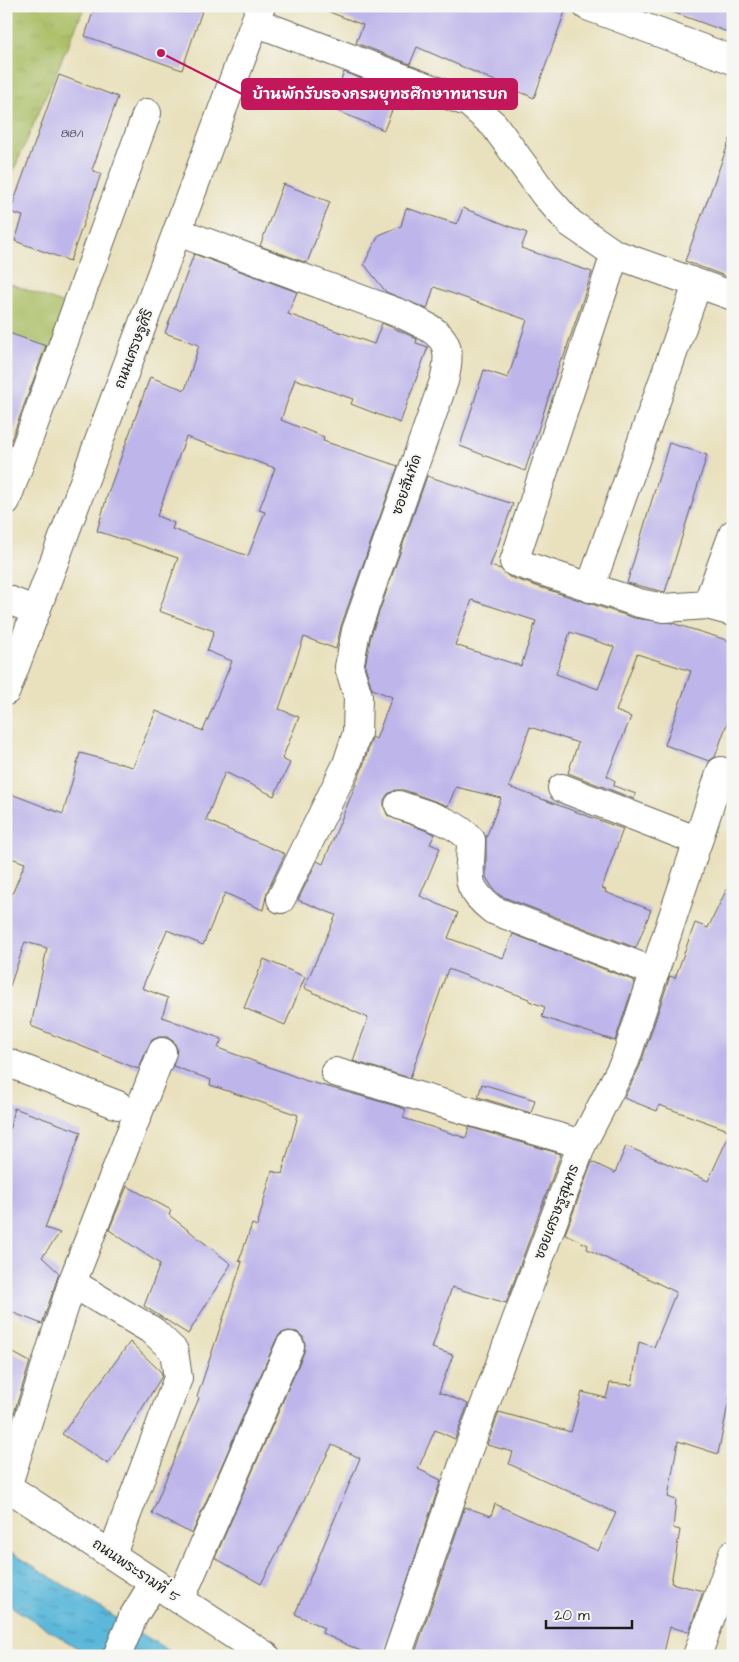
<svg xmlns="http://www.w3.org/2000/svg" width="739" height="1662" font-family="'Architects Daughter','Playpen Sans Thai',sans-serif">
<style>
.grass{fill:url(#grass-tufts);stroke:#626c3e}
.garden{fill:#a8bc60;stroke:#626c3e}
.water{fill:url(#water-ripples);stroke:#3c6a7b}
.building{fill:#beb5ea;fill-rule:evenodd}
.lines{fill:none;stroke-linecap:round;stroke-linejoin:round}
.minor-casing{stroke:#646154;stroke-width:30}
.major-casing{stroke:#646154;stroke-width:30}
.minor{stroke:#fff;stroke-width:28}
.major{stroke:#fff;stroke-width:28}
.labels{text-anchor:middle;dominant-baseline:central;stroke-width:4;stroke-linejoin:round;paint-order:stroke}
.number-label{font-size:11px;fill:#444250}
.street-label{font-size:14px;fill:#1c1c1c;stroke:#f6f6f2}
.leader{fill:none;stroke:#c2185b;stroke-width:2}
.callout-dot{fill:#c2185b;stroke:#f6f6f2;stroke-width:2}
.callout{fill:#c2185b;stroke:#c2185b;stroke-width:2}
.callout-label{font-size:15px;text-anchor:middle;font-weight:bold;fill:#fff}
</style>
<defs>
<pattern id="grass-tufts" width="24" height="20" patternUnits="userSpaceOnUse" patternTransform="scale(1.25)"><rect width="24" height="20" fill="#a8bc60"/><path d="M3 7l-1-3M5 7V3M7 7l1-3M15 17l-1-3M17 17v-4M19 17l1-3" fill="none" stroke="#90a153"/></pattern>
<pattern id="water-ripples" width="26" height="14" patternUnits="userSpaceOnUse" patternTransform="scale(1.25)"><rect width="26" height="14" fill="#5cb8da"/><path d="M2 4q2-2 4 0t4 0M15 11q2-2 4 0t4 0" fill="none" stroke="#4b95b0"/></pattern>
</defs>
<rect width="100%" height="100%" fill="#f6f6f2"/>
<filter id="ink" filterUnits="userSpaceOnUse"><feTurbulence type="fractalNoise" baseFrequency=".02" numOctaves="2"/><feDisplacementMap in="SourceGraphic" scale="10" xChannelSelector="R" yChannelSelector="G"/><feConvolveMatrix kernelMatrix="1 2 1 2 8 2 1 2 1" color-interpolation-filters="sRGB"/></filter>
<filter id="wash" filterUnits="userSpaceOnUse"><feTurbulence type="fractalNoise" baseFrequency=".0096" numOctaves="4" result="noise"/><feDisplacementMap in="SourceGraphic" scale="20" xChannelSelector="R" yChannelSelector="G"/><feGaussianBlur stdDeviation="1.12" result="paint"/><feColorMatrix in="noise" values="0 0 0 0 0 0 0 0 0 0 0 0 0 0 0 0 0 1.4 0 .05"/><feComposite in="paint" operator="in"/></filter>
<g filter="url(#wash)">
<rect width="100%" height="100%" fill="#e9e1bd"/>
<!-- grass -->
<path class="grass" d="M 9,6 L 85,6 L 6,188 L 6,12 Z"/>
<!-- garden -->
<path class="garden" d="M 6,282 L 69,306 L 48,364 L 6,350 Z"/>
<!-- water -->
<path class="water" d="M 6,1549 L 177,1656 L 90,1656 L 6,1603 Z"/>
<g id="blocks">
<!-- building -->
<g class="building">
<path d="M 95,6 L 190,6 L 202,11 L 182,70 L 85,36 Z"/>
<path d="M 320,6 L 567,6 L 534,98 L 417,47 L 410,64 L 356,43 L 363,25 L 319,8 Z"/>
<path d="M 665,6 L 733,6 L 733,34 L 664,9 Z"/>
<path d="M 344,72 L 399,93 L 384,130 L 330,108 Z"/>
<path d="M 59,75 L 118,97 L 92,170 L 101,174 L 70,261 L 15,241 L 23,216 L 10,212 Z"/>
<path d="M 730,139 L 733,139 L 733,279 L 685,261 Z"/>
<path d="M 283,184 L 330,202 L 307,263 L 260,246 Z"/>
<path d="M 406,208 L 457,224 L 463,208 L 527,233 L 521,248 L 592,272 L 563,359 L 561,358 L 525,471 L 460,446 L 484,370 L 508,378 L 527,320 L 434,287 L 427,309 L 386,292 L 364,264 L 379,235 L 401,226 Z"/>
<path d="M 194,254 L 297,292 L 288,314 L 374,344 L 382,323 L 409,335 L 417,339 L 416,343 L 428,347 L 400,423 L 351,404 L 353,399 L 295,379 L 281,420 L 324,437 L 323,441 L 398,466 L 341,626 L 336,649 L 304,637 L 279,709 L 299,717 L 282,759 L 290,763 L 274,796 L 225,772 L 206,820 L 285,854 L 267,892 L 263,910 L 225,893 L 203,945 L 167,930 L 142,988 L 168,998 L 162,1017 L 222,1039 L 218,1048 L 307,1081 L 400,1107 L 406,1110 L 403,1118 L 466,1138 L 469,1127 L 561,1154 L 506,1303 L 452,1287 L 432,1348 L 453,1355 L 439,1392 L 468,1404 L 455,1439 L 435,1430 L 418,1469 L 441,1480 L 382,1656 L 371,1656 L 322,1633 L 324,1628 L 295,1614 L 360,1458 L 332,1445 L 261,1584 L 215,1558 L 304,1352 L 305,1344 L 303,1337 L 297,1332 L 288,1331 L 280,1334 L 276,1340 L 192,1534 L 152,1513 L 199,1398 L 197,1397 L 242,1262 L 239,1261 L 252,1224 L 257,1226 L 272,1171 L 282,1174 L 298,1115 L 210,1085 L 211,1080 L 173,1066 L 177,1049 L 174,1042 L 167,1037 L 159,1037 L 152,1040 L 138,1069 L 31,1026 L 47,948 L 25,942 L 10,986 L 6,985 L 6,909 L 25,863 L 6,856 L 6,792 L 63,814 L 80,753 L 133,767 L 156,711 L 203,731 L 232,661 L 207,651 L 214,631 L 159,611 L 178,558 L 97,531 L 108,493 L 150,377 L 185,390 L 199,345 L 165,333 ZM 186,437 L 275,468 L 259,510 L 265,512 L 248,556 L 172,529 L 174,523 L 157,516 Z"/>
<path d="M 6,332 L 46,346 L 6,454 Z"/>
<path d="M 669,443 L 707,455 L 665,592 L 627,583 Z"/>
<path d="M 427,476 L 513,504 L 490,566 L 501,569 L 509,577 L 634,618 L 672,623 L 733,642 L 733,683 L 728,702 L 733,703 L 733,707 L 715,757 L 709,761 L 665,745 L 691,671 L 637,654 L 616,711 L 631,717 L 607,776 L 615,781 L 614,786 L 636,794 L 634,799 L 568,773 L 578,743 L 530,727 L 509,787 L 623,829 L 602,888 L 606,890 L 605,892 L 651,910 L 636,948 L 501,896 L 494,890 L 486,877 L 486,838 L 501,798 L 456,787 L 448,806 L 404,790 L 396,790 L 388,794 L 384,800 L 384,807 L 388,816 L 435,834 L 430,844 L 440,848 L 420,896 L 458,913 L 448,938 L 503,958 L 513,934 L 635,981 L 615,1041 L 542,1017 L 545,1007 L 529,1001 L 529,999 L 448,969 L 410,1078 L 353,1061 L 368,1018 L 304,988 L 336,915 L 298,900 L 317,861 L 323,864 L 362,769 L 372,737 L 376,739 L 392,697 L 372,689 L 365,666 L 371,635 ZM 472,600 L 536,621 L 521,666 L 455,645 ZM 570,632 L 614,647 L 598,689 L 556,674 Z"/>
<path d="M 733,876 L 733,1380 L 718,1454 L 678,1441 L 668,1497 L 676,1500 L 673,1528 L 680,1530 L 671,1583 L 703,1591 L 689,1632 L 670,1627 L 663,1656 L 414,1656 L 465,1507 L 491,1516 L 495,1504 L 598,1551 L 616,1513 L 509,1464 L 513,1452 L 487,1445 L 499,1412 L 571,1432 L 582,1392 L 606,1398 L 610,1383 L 632,1385 L 639,1342 L 654,1347 L 676,1292 L 587,1249 L 588,1245 L 565,1234 L 592,1162 L 615,1173 L 626,1146 L 708,1181 L 731,1131 L 659,1105 L 657,1111 L 624,1098 L 640,1066 L 670,976 L 675,978 L 695,923 L 708,928 Z"/>
<path d="M 264,959 L 305,977 L 285,1025 L 244,1008 Z"/>
<path d="M 482,1084 L 535,1100 L 531,1113 L 478,1097 Z"/>
<path d="M 14,1108 L 81,1132 L 45,1228 L 60,1233 L 42,1257 L 59,1273 L 42,1324 L 6,1310 L 6,1147 Z"/>
<path d="M 127,1186 L 171,1210 L 169,1215 L 231,1264 L 188,1334 L 144,1306 L 160,1264 L 109,1230 Z"/>
<path d="M 130,1342 L 161,1372 L 162,1376 L 108,1464 L 62,1434 Z"/>
<path d="M 6,1349 L 30,1362 L 6,1438 Z"/>
</g>
</g>
</g>
<g filter="url(#ink)">
<use href="#blocks" fill-opacity="0" stroke="#646154" stroke-width="1"/>
<g class="lines">
<defs>
<g id="minor">
<path d="M 587,6 L 733,60"/>
<path d="M 255,22 L 469,103 L 494,125 L 545,195 L 570,223 L 615,254 L 733,296"/>
<path d="M 178,232 L 404,315 C 440,333 455,337 444,381 L 356,631 L 349,667 L 358,696 L 357,733 L 347,764 L 281,899"/>
<path d="M 615,254 L 514,562 L 639,603 L 664,608 L 707,605 L 733,612"/>
<path d="M 6,501 L 147,113"/>
<path d="M 590,588 L 697,285"/>
<path d="M 6,599 L 36,611"/>
<path d="M 707,605 L 733,534"/>
<path d="M 6,691 L 261,6"/>
<path d="M 562,788 L 698,841"/>
<path d="M 399,805 C 423,814 454,820 471,840 C 471,876 461,885 493,910 L 655,972"/>
<path d="M 6,1062 L 118,1105"/>
<path d="M 335,1072 L 582,1144"/>
<path d="M 72,1283 L 153,1331 L 174,1351 L 178,1378 L 112,1554"/>
<path d="M 7,1487 L 72,1283 L 162,1052"/>
<path d="M 180,1600 L 290,1346"/>
<path d="M 117,1656 L 133,1617 L 154,1583"/>
<path d="M 397,1656 L 468,1450 L 582,1144 L 625,1061 L 721,771"/>
<path d="M 697,1656 L 733,1554"/>
</g>
<path id="major" d="M 6,1486 L 266,1656"/>
</defs>
<!-- minor casing -->
<use href="#minor" class="minor-casing"/>
<!-- major casing -->
<use href="#major" class="major-casing"/>
<!-- minor -->
<use href="#minor" class="minor"/>
<!-- major -->
<use href="#major" class="major"/>
</g>
</g>
<g class="labels">
<!-- number labels -->
<g class="number-label">
<text x="72" y="133">818/1</text>
</g>
<!-- street labels -->
<g class="street-label">
<text transform="translate(134 349) rotate(-69)">ถนนเศรษฐศิริ</text>
<text transform="translate(407 485) rotate(-71)">ซอยสันทัด</text>
<text transform="translate(557 1212) rotate(-69)">ซอยเศรษฐสุนทร</text>
<text transform="translate(136 1571) rotate(34)">ถนนพระรามที่ 5</text>
</g>
</g>
<!-- callouts -->
<path class="leader" d="M161 53L242 94"/>
<circle class="callout-dot" cx="161" cy="53" r="5"/>
<rect class="callout" x="242" y="79" width="275" height="30" rx="5"/>
<g class="callout-label">
<text x="380" y="99">บ้านพักรับรองกรมยุทธศึกษาทหารบก</text>
</g>
<!-- margin -->
<rect width="739" height="1662" fill="none" stroke="#f6f6f2" stroke-width="25"/>
<!-- scale -->
<path d="M546 1620v8h86v-8" fill="none" stroke="#1c1c1c" stroke-width="2.5"/>
<text x="554" y="1620" font-size="15" fill="#1c1c1c" stroke="#f6f6f2" stroke-width="4" paint-order="stroke">20 m</text>
</svg>
